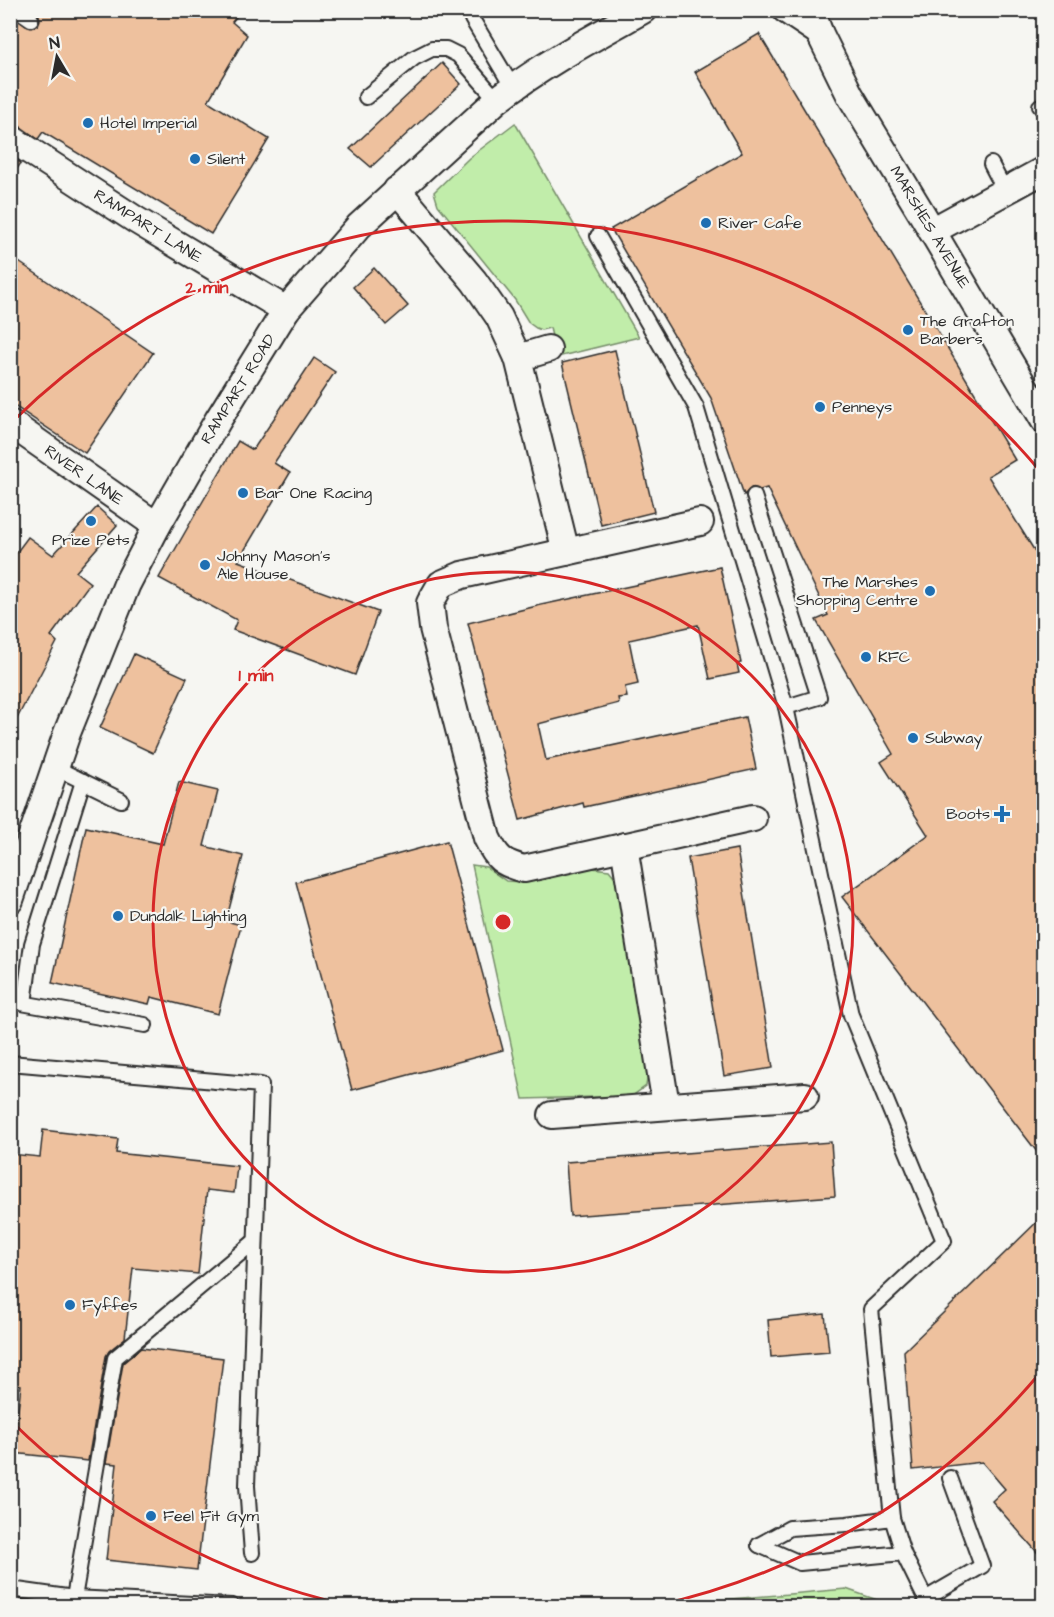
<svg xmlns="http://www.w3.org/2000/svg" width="1054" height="1617" font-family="'Architects Daughter',sans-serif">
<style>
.green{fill:#c1edaa;stroke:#768c6a;stroke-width:1.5}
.building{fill:#eec19e;stroke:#2b2b2b;stroke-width:1.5}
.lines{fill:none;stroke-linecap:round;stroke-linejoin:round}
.service-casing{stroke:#2b2b2b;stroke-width:18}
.minor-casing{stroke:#2b2b2b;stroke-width:30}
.service{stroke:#f6f6f2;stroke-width:14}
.minor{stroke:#f6f6f2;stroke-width:26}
.ring{fill:none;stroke:#d62828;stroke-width:3}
.poi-dot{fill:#1f6fb2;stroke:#f6f6f2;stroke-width:2}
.labels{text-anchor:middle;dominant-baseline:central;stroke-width:4.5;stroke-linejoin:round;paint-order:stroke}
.poi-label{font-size:16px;fill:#2b2b2b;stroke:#f6f6f2;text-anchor:start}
.street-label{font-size:16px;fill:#2b2b2b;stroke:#f6f6f2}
.centre{fill:#d62828;stroke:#f6f6f2;stroke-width:3}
.ring-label{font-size:18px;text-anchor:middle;font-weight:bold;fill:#d62828;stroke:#f6f6f2;stroke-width:4.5;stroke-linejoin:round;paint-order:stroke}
</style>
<rect width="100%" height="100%" fill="#f6f6f2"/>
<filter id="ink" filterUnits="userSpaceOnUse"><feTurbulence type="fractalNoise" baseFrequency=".0167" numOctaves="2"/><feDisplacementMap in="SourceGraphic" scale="12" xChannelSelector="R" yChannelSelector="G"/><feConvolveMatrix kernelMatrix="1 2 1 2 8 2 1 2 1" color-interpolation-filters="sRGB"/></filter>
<g filter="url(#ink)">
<!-- green -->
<g class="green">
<path d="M 515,123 L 639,337 L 557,357 L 550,328 L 541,330 L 536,328 L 529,323 L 515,300 L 438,205 L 434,192 L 469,158 Z"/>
<path d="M 472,865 L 486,867 L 506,881 L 525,882 L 592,868 L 609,870 L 619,882 L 649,1065 L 646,1086 L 632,1096 L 523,1099 Z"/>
<path d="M 846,1589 L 894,1606 L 650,1606 Z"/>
</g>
<!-- building -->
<g class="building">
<path d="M 35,10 L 242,10 L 232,22 L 247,35 L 208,101 L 269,139 L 211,234 L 43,132 L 38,139 L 18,125 L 10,123 L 10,15 L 26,26 L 31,28 L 38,25 L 40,20 L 39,15 Z"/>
<path d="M 759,34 L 1015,460 L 988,476 L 1044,566 L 1044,1161 L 842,897 L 928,835 L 881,762 L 893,754 L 816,620 L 828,615 L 767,488 L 760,490 L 752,487 L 744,495 L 711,398 L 611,229 L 742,153 L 695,72 Z"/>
<path d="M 442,63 L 461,84 L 371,167 L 350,149 Z"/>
<path d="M 10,156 L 21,163 L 10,179 Z"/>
<path d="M 10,256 L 153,353 L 85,453 L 10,403 Z"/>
<path d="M 374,268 L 408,306 L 386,325 L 353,287 Z"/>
<path d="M 615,350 L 654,512 L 601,525 L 562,363 Z"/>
<path d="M 314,358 L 335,372 L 274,463 L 290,473 L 238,561 L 378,612 L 355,675 L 233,630 L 237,620 L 159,578 L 196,513 L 238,441 L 253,450 Z"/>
<path d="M 97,507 L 117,525 L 76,572 L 90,583 L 51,636 L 57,642 L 10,732 L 10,561 L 28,537 L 53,555 Z"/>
<path d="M 720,567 L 741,663 L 737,664 L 739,673 L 710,679 L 698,625 L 629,640 L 638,684 L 625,687 L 627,697 L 618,698 L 619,703 L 538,724 L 546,760 L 745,717 L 756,769 L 584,807 L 583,803 L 520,820 L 468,623 L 541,605 Z"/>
<path d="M 134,654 L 187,678 L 153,753 L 100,728 Z"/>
<path d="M 179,782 L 218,791 L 204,846 L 243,856 L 226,921 L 241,925 L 218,1014 L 151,997 L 149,1004 L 52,983 L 86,827 L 163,844 Z"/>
<path d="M 447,841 L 503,1050 L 352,1090 L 296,882 Z"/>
<path d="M 737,849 L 773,1068 L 724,1076 L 688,858 Z"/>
<path d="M 43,1130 L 118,1139 L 116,1153 L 237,1166 L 234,1193 L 207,1190 L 198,1274 L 133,1268 L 125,1338 L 109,1351 L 106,1356 L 88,1461 L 13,1453 L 21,1385 L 10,1384 L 10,1154 L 40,1157 Z"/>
<path d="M 831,1142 L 835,1196 L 570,1216 L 566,1162 Z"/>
<path d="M 1044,1215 L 1044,1560 L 992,1501 L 1005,1489 L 982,1462 L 913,1470 L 904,1351 Z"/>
<path d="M 825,1314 L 829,1352 L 771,1357 L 768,1320 Z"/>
<path d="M 141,1348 L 223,1358 L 197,1570 L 106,1560 L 117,1464 L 106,1463 L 123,1363 Z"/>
</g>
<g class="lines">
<defs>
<g id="service">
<path d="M 18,10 L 31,19"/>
<path d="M 472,19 L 513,88"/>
<path d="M 366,97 L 414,58 L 432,49 L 446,49 L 458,55 L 497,100"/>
<path d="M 1040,106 L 1044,111"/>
<path d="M 991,164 L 1005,191"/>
<path d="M 598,236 L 696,407 L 786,707 L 819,697 L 754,496"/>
<path d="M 786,707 L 851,1015 L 944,1241 L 871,1309 L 892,1518 L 903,1553 L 929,1606"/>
<path d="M 54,767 L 121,800"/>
<path d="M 10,1001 L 145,1025"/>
<path d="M 24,1003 L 32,944 L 83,781"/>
<path d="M 10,1063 L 261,1085 L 247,1486 L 252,1553"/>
<path d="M 759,1545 L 800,1563 L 903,1553"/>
<path d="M 759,1545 L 790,1528 L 847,1524 L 892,1518"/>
<path d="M 10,1589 L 74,1598 L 232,1606"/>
<path d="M 74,1598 L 115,1358 L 255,1241"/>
<path d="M 925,1599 L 982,1566 L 950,1478"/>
</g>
<g id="minor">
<path d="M 786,10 L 819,32"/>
<path d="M 811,10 L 819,32 L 850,95 L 922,214 L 1044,420"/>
<path d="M 10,138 L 136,220 L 286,310"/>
<path d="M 397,190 L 474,281 L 499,317 L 518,358 L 566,552"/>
<path d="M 932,231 L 1044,170"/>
<path d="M 518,358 L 548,349"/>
<path d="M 10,423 L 157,526"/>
<path d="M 700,522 L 462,575 L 441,584 L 430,603 L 433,628 L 487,838 C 497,859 502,863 524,869 L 753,818"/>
<path d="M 624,846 L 666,1105"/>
<path d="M 10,900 L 67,733 L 127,584 L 157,526 L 218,420 L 286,310 L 359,226 L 497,100 C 542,65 593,38 643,10"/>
<path d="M 552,1115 L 805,1096"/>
</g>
</defs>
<!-- service casing -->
<use href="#service" class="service-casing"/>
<!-- minor casing -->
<use href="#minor" class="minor-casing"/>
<!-- service -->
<use href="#service" class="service"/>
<!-- minor -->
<use href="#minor" class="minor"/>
</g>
</g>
<!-- distance rings -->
<g class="ring">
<circle cx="503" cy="922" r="350"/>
<path d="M1040 1373A701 701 0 0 1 655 1606M351 1606A701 701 0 0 1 12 1422M12 422A701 701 0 0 1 1040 471"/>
</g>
<!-- markers -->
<g class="poi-dot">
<circle cx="88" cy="123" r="6"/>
<circle cx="195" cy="159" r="6"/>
<circle cx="706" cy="223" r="6"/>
<circle cx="908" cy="330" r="6"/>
<circle cx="820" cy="407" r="6"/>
<circle cx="243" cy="493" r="6"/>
<circle cx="91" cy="521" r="6"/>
<circle cx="205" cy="565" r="6"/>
<circle cx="930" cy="591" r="6"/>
<circle cx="866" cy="657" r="6"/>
<circle cx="913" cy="738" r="6"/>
<path d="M999 805h6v6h6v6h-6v6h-6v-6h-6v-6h6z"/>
<circle cx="118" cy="916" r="6"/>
<circle cx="70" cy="1305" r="6"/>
<circle cx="151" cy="1516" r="6"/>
</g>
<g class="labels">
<!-- poi labels -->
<g class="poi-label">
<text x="100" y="123">Hotel Imperial</text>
<text x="207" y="159">Silent</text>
<text x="718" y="223">River Cafe</text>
<text x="920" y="321">The Grafton<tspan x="920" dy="18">Barbers</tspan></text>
<text x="832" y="407">Penneys</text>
<text x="255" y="493">Bar One Racing</text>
<text x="91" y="540" text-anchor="middle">Prize Pets</text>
<text x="217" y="556">Johnny Mason's<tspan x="217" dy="18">Ale House</tspan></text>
<text x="918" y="582" text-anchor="end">The Marshes<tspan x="918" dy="18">Shopping Centre</tspan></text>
<text x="878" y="657">KFC</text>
<text x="925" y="738">Subway</text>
<text x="990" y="814" text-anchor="end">Boots</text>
<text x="130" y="916">Dundalk Lighting</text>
<text x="82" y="1305">Fyffes</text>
<text x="163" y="1516">Feel Fit Gym</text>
</g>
<!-- street labels -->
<g class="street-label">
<text transform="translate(148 226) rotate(32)">RAMPART LANE</text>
<text transform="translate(930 227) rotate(59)">MARSHES AVENUE</text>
<text transform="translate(238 389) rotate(-58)">RAMPART ROAD</text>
<text transform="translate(84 475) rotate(35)">RIVER LANE</text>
</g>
</g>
<circle cx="503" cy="922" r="9" class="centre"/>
<g class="ring-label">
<text x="207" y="293">2 min</text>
<text x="256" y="681">1 min</text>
</g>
<!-- margin -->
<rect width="1054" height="1617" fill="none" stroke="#f6f6f2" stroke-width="36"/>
<rect x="18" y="18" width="1018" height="1581" fill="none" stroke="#2b2b2b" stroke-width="2" filter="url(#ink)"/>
<!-- north arrow -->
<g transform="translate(57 57) rotate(350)" stroke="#f6f6f2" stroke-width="4.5" paint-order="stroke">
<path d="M0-4.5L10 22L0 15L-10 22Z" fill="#2b2b2b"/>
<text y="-9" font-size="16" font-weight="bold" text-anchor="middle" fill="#2b2b2b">N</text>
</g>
</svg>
